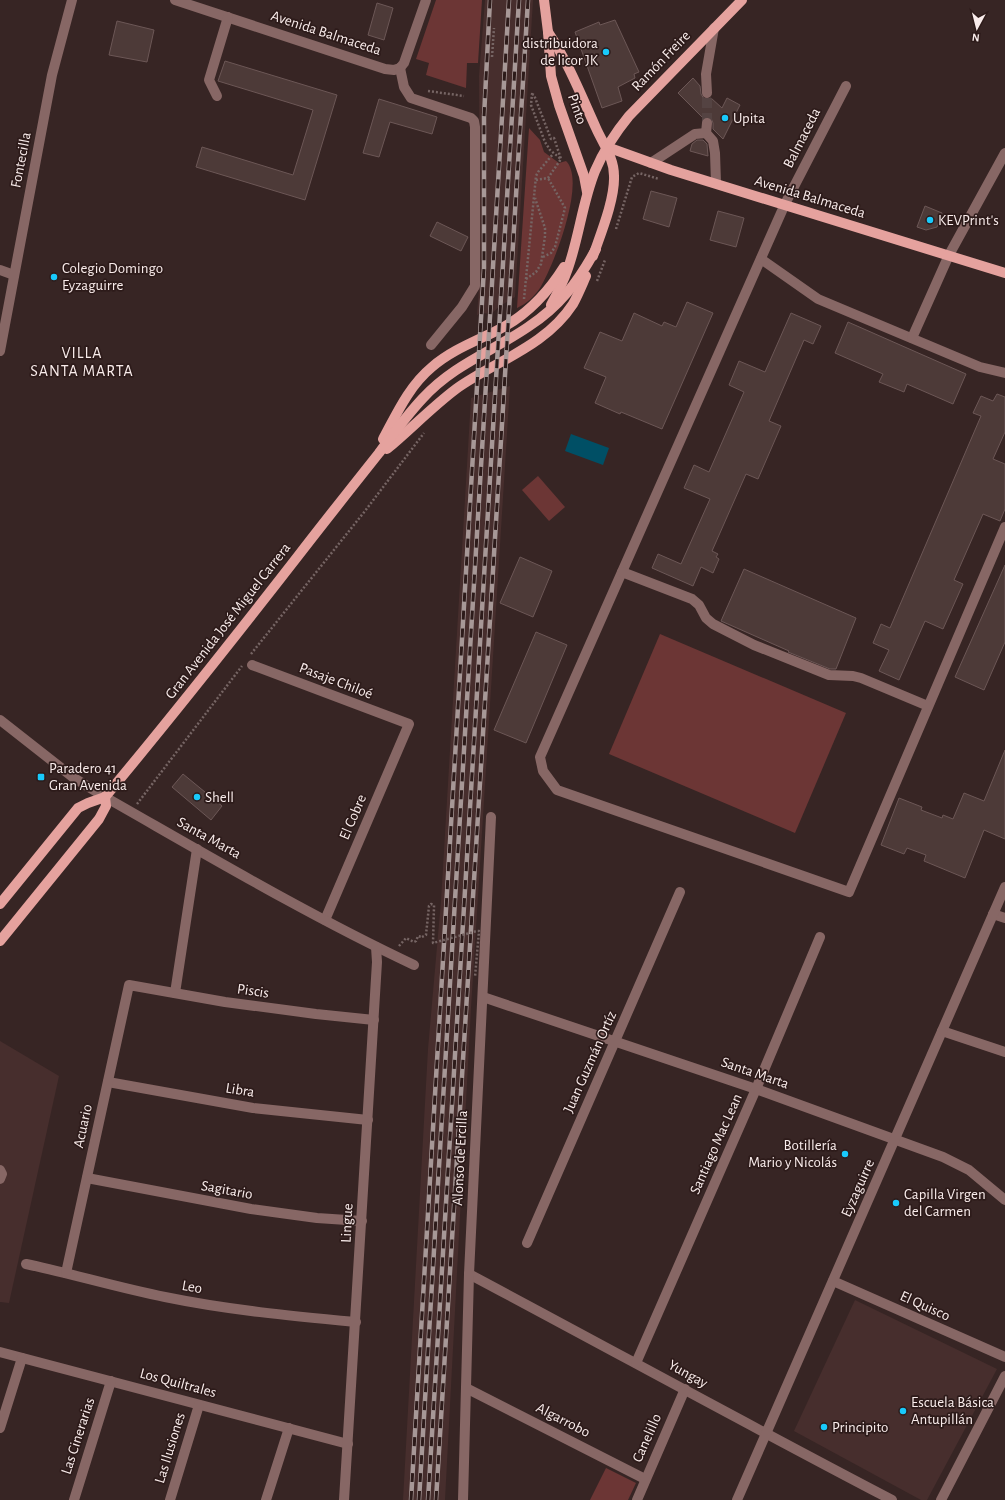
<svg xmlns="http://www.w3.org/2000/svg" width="1005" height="1500" font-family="'Alegreya Sans',sans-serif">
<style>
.built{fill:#472e2d}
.green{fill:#6c3635}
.water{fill:#004f65}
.building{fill:#4d3a38;stroke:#6c5756}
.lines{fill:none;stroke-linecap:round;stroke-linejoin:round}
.minor-tunnel{stroke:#544342;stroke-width:10;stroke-dasharray:10 5;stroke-linecap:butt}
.path{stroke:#766564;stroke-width:2.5;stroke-dasharray:2 2;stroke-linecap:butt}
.minor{stroke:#876765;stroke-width:10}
.major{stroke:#e5a29e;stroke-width:10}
.rail-casing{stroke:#a79897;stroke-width:4.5}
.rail{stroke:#2d1b1a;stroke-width:3;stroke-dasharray:9;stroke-linecap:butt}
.path-bridge{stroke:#766564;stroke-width:2.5;stroke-dasharray:2 2;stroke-linecap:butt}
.poi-dot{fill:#18cafc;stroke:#2d1b1a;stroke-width:1.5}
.labels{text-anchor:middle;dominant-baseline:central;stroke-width:3.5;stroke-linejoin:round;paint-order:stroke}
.street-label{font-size:15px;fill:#f9eceb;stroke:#2d1b1a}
.poi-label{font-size:15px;fill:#f9eceb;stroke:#2d1b1a;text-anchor:start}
.neighbourhood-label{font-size:16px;letter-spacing:1px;fill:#f9eceb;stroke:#2d1b1a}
</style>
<rect width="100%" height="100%" fill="#372524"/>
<!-- built -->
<g class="built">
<path d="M 485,0 L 533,0 L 515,297 L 500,306 L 491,314 L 482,313 L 477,315 L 479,288 L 480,230 L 479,76 Z"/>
<path d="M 510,386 L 471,1008 L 445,1500 L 403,1500 L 428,1049 L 441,901 L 471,398 Z"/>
<path d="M 0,1041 L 59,1076 L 9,1303 L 0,1302 Z"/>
<path d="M 855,1300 L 997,1369 L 927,1500 L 921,1500 L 794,1431 Z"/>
</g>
<!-- green -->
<g class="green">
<path d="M 436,0 L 482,0 L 478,63 L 467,63 L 466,88 L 426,75 L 429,63 L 416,59 Z"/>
<path d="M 529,128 L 540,140 L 544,152 L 559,163 L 566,161 C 587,181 553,267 540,288 C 534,297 526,304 517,308 Z"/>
<path d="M 538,476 L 565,507 L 549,521 L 522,490 Z"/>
<path d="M 660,634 L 846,713 L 795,833 L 609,754 Z"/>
<path d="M 606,1468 L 636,1483 L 628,1500 L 590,1500 Z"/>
</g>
<!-- water -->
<path class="water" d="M 571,434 L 609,448 L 603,465 L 565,451 Z"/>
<!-- building -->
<g class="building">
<path d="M 377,3 L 393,8 L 384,40 L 368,35 Z"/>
<path d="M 615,20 L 639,72 L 634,74 L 635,78 L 618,87 L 622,101 L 602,108 L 575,32 L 599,22 L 600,25 Z"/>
<path d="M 117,21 L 154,30 L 147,62 L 109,55 Z"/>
<path d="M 225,61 L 337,95 L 305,200 L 196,167 L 202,147 L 293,175 L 313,110 L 218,81 Z"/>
<path d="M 693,78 L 700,86 L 701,94 L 704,99 L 708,99 L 711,98 L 722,108 L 727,98 L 740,105 L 723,139 L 713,129 L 713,123 L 711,118 L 707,117 L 703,118 L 678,93 Z"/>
<path d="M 379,99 L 437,117 L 432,134 L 390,122 L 379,157 L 363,153 Z"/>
<path d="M 697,140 L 703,140 L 707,144 L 708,156 L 690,151 L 692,144 Z"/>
<path d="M 651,191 L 677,198 L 669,227 L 643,219 Z"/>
<path d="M 925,206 L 942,213 L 937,227 L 926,230 L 917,227 Z"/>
<path d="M 718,211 L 744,218 L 736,247 L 710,240 Z"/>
<path d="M 437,222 L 468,237 L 461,251 L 430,236 Z"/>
<path d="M 687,302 L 713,313 L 662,429 L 621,412 L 620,414 L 595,403 L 606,377 L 584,368 L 600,332 L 622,341 L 634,313 L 662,326 L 664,322 L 676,327 Z"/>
<path d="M 791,313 L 821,326 L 813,344 L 804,340 L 769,421 L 781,426 L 758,479 L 746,474 L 712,551 L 718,554 L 716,557 L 719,559 L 713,573 L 701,567 L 693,586 L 652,568 L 658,554 L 681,564 L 710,499 L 684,488 L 694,465 L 709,472 L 744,392 L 729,385 L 739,361 L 765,372 Z"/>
<path d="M 848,322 L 966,374 L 953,404 L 907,384 L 904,392 L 879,382 L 883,374 L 835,353 Z"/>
<path d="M 997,394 L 1005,397 L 1005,432 L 993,459 L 1005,464 L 1005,509 L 1000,521 L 983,514 L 954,580 L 963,584 L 943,629 L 925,621 L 899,680 L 879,671 L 889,650 L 873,643 L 881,624 L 890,628 L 981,416 L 973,413 L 981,396 L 993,401 Z"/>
<path d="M 520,557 L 552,571 L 533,617 L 500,603 Z"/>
<path d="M 1005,565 L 1005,642 L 984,690 L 955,677 Z"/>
<path d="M 744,569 L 856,618 L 836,669 L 830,669 L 788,652 L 789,651 L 721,621 Z"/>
<path d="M 536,632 L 567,645 L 526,743 L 494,730 Z"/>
<path d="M 1005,750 L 1005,839 L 984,830 L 965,878 L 924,861 L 926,855 L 907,848 L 904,854 L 881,845 L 899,798 L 922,807 L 921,810 L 942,818 L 943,815 L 953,819 L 964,793 L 984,801 Z"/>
<path d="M 183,774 L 222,806 L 211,820 L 172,787 Z"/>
</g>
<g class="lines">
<!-- minor-tunnel -->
<path class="minor-tunnel" d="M 707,123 L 707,93"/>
<!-- path -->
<g class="path">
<path d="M 492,57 L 494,28"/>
<path d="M 428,91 L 464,96"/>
<path d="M 532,94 L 534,95 L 551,139 L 554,138 L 561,159 L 550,150 L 545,142 L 531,105 Z"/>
<path d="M 536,180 L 548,178 L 561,159"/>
<path d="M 616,229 L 632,177 L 639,173 L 659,179"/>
<path d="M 543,257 L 551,253 L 555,247 L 565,208 L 548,178"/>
<path d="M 526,279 L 536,272 L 541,264 L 545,236 L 545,228 L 535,198"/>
<path d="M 597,281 L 605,260"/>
<path d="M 524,299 L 536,176 L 538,172 L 553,154"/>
<path d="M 251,654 L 365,511 L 424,433"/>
<path d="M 137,804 L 242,666"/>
<path d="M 399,946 L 406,938 L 414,942 L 416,941 L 418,936 L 422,937"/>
</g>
<!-- minor -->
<g class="minor">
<path d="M 175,0 L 385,69 L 394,70 L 400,68"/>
<path d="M 400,68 L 404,87 L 411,98 L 471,118 L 474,121 L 475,127 L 475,286 L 462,307 L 431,345"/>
<path d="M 400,68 L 404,63 L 426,0"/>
<path d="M 846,86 L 785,204 L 540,757 L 543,771 L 557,790 L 849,892 L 1005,527"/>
<path d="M 707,93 L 706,74 L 714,28"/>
<path d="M 217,96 L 209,80 L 228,17"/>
<path d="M 707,123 L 706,133 L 713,141 L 715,153 L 716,183"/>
<path d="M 651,163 L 695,134 L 706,133"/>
<path d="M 761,259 L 818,299 L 980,367 L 1005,373"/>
<path d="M 0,270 L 14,275"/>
<path d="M 912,338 L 949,255 L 1005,153"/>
<path d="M 0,351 L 52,75 L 72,0"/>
<path d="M 622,572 L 692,599 L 699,605 L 706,618 L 713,624 L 754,645 L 829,675 L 853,676 L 861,678 L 928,706"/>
<path d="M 252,665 L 409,724 L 325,920"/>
<path d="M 0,720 L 74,778 L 105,797 C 207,855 308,915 414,965"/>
<path d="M 993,914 L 1005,918"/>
<path d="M 175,993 L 197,849"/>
<path d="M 483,997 L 756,1089 L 943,1157 L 969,1170 L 1005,1200"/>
<path d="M 942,1031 L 1005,1052"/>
<path d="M 108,1082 L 253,1108 L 368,1120"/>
<path d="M 0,1170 L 2,1174 L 0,1179"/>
<path d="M 87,1178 L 251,1209 L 317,1218 L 362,1221"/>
<path d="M 527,1243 L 680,892"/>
<path d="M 26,1264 C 73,1274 119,1288 165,1297 C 228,1310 292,1316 356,1322"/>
<path d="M 66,1273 L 129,985 L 225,1002 L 316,1014 L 374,1020"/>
<path d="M 469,1274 C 610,1349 750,1426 892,1500"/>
<path d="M 833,1281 L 1005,1357"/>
<path d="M 0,1352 L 348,1444"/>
<path d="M 636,1363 L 756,1089 L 820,937"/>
<path d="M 466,1388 L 645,1479"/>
<path d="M 0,1428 L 22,1358"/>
<path d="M 74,1500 L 111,1381"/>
<path d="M 170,1500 L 199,1405"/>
<path d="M 266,1500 L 289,1428"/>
<path d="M 344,1500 L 377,962 L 376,947"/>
<path d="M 463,1500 L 469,1274 L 491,817"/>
<path d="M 637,1500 L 685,1389"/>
<path d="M 737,1500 L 1005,887"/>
<path d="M 941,1500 L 1005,1376"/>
</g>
<!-- major -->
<g class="major">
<path d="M 544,0 L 548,32 L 551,76 L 559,105 L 584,176 L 587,192"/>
<path d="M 548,32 C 568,62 581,95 596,128 C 603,144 614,157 614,176 C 615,199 601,233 593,256"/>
<path d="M 607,147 L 671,170 L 1005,273"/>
<path d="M 551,305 C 557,294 563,283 567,271 C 579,239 582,203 595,171 C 604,150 615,133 629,116 L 742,0"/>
<path d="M 383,439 C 397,413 409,386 432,367 C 452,350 474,342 496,331 C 525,317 547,294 564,267"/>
<path d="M 387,449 C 410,430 432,407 456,389 C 495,361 545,347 573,304 C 578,295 582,285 586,276"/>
<path d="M 0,904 L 78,808 L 88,803 L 105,797 C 171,718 235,637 298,556 C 325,521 352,487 379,453 C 393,434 407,415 423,398 C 453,365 493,351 528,327 C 560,306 578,282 596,249"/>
<path d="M 0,941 L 99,819 L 106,806 L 105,797"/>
</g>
<defs>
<g id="rail">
<path d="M 411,1500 L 484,268 L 484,117 L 490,0"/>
<path d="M 419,1500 L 509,0"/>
<path d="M 428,1500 L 519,0"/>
<path d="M 436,1500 L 528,0"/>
</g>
</defs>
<!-- rail casing -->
<use href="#rail" class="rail-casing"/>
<!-- rail -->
<use href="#rail" class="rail"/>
<!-- path-bridge -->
<path class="path-bridge" d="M 422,937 L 426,935 L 429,906 L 431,904 L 434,905 L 434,907 L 433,943 L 477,931 L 479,931 L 475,977"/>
</g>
<!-- markers -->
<g class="poi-dot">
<circle cx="606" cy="52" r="4"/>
<circle cx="725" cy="118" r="4"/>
<circle cx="930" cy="220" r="4"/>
<circle cx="54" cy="277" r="4"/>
<rect x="37" y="773" width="8" height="8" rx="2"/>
<circle cx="197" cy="797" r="4"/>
<circle cx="845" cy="1154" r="4"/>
<circle cx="896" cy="1203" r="4"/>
<circle cx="903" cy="1411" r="4"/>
<circle cx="824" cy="1427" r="4"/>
</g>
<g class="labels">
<!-- street labels -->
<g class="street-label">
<text transform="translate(326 33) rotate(18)">Avenida Balmaceda</text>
<text transform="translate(661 61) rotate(-46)">Ramón Freire</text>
<text transform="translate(577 109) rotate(71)">Pinto</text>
<text transform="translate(802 138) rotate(-63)">Balmaceda</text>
<text transform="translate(21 160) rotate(-79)">Fontecilla</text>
<text transform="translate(810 197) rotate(17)">Avenida Balmaceda</text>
<text transform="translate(228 621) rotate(-52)">Gran Avenida José Miguel Carrera</text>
<text transform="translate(336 681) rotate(21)">Pasaje Chiloé</text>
<text transform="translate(353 817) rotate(-67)">El Cobre</text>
<text transform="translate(209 838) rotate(29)">Santa Marta</text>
<text transform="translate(253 991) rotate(8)">Piscis</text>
<text transform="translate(590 1062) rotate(-66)">Juan Guzmán Ortíz</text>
<text transform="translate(755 1073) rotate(19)">Santa Marta</text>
<text transform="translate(240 1090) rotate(9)">Libra</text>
<text transform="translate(83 1126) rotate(-78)">Acuario</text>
<text transform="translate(716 1144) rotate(-66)">Santiago Mac Lean</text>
<text transform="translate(460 1158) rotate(-87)">Alonso de Ercilla</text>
<text transform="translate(858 1188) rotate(-66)">Eyzaguirre</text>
<text transform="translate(227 1190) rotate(10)">Sagitario</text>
<text transform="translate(347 1223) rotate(-87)">Lingue</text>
<text transform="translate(192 1287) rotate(10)">Leo</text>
<text transform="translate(925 1306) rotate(24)">El Quisco</text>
<text transform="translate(688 1374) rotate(29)">Yungay</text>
<text transform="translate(178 1383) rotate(15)">Los Quiltrales</text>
<text transform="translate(563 1420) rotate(27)">Algarrobo</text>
<text transform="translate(78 1436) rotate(-72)">Las Cinerarias</text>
<text transform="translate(647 1438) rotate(-66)">Canelillo</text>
<text transform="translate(170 1448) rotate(-73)">Las Ilusiones</text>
</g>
<!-- poi labels -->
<g class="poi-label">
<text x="598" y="43" text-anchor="end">distribuidora<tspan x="598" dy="17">de licor JK</tspan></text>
<text x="733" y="118">Upita</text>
<text x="938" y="220">KEVPrint's</text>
<text x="62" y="268">Colegio Domingo<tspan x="62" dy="17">Eyzaguirre</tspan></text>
<text x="49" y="768">Paradero 41<tspan x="49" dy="17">Gran Avenida</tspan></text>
<text x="205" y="797">Shell</text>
<text x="837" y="1145" text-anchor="end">Botillería<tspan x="837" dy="17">Mario y Nicolás</tspan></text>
<text x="904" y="1194">Capilla Virgen<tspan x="904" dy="17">del Carmen</tspan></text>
<text x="911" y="1402">Escuela Básica<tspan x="911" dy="17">Antupillán</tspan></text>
<text x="832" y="1427">Principito</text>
</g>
<!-- neighbourhood labels -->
<g class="neighbourhood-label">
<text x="82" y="353">VILLA<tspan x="82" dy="18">SANTA MARTA</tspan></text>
</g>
</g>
<!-- north arrow -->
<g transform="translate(977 28) rotate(187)" stroke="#2d1b1a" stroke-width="3" paint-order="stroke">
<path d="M0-3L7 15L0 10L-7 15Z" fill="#f9eceb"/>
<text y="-6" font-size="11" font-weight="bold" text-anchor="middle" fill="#f9eceb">N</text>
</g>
</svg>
